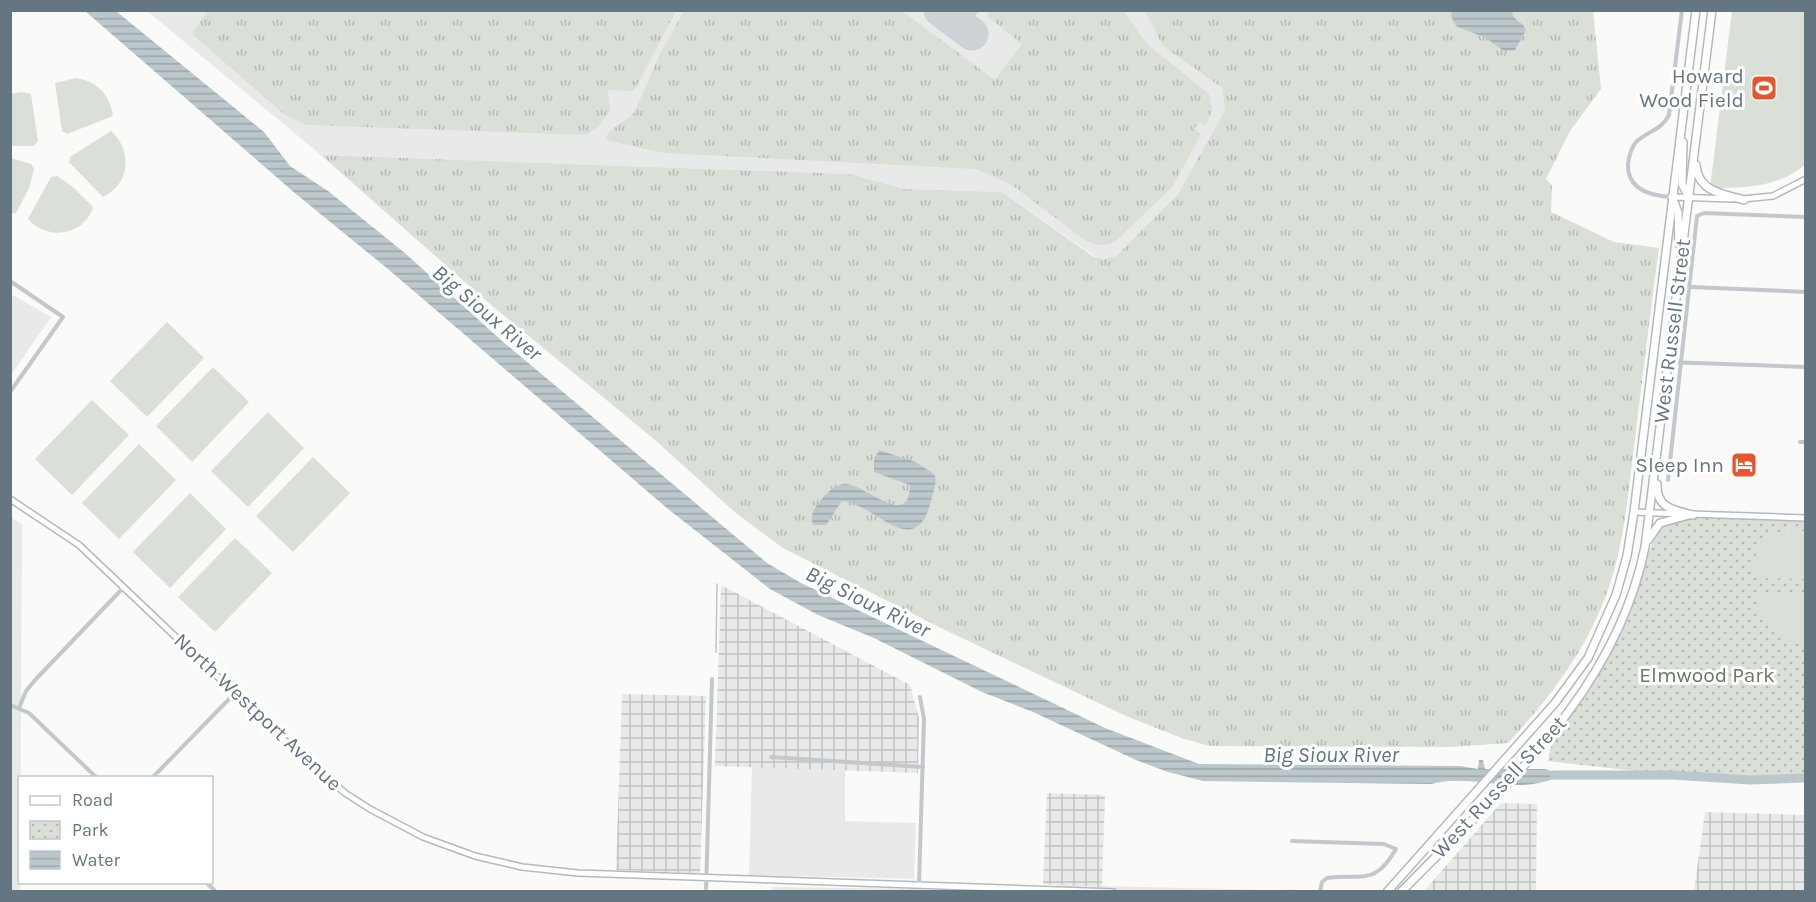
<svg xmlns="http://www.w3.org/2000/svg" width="1816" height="902" font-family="Karla,sans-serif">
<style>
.built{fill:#e8e9e9}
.industrial{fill:url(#industrial-grid)}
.grass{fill:url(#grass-tufts)}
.park{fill:url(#park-dots)}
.pitch{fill:#dadfd7}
.water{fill:url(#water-rules)}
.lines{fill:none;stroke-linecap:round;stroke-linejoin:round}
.stream{stroke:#bbc7cb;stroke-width:1.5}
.river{stroke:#bbc7cb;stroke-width:9}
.taxiway{stroke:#ced2d4;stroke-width:14}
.runway{stroke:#ced2d4;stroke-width:33}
.secondary-casing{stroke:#b3babf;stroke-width:8}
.highway-casing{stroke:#b4b9bd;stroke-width:10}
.street{stroke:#c3c8cc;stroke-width:4}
.secondary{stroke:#fff;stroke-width:5}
.highway{stroke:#fff;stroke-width:7}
.labels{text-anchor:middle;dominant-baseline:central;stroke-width:6;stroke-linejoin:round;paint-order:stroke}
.poi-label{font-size:21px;fill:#657683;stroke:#fff;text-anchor:end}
.street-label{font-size:21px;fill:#657683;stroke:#fff}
.park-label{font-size:21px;fill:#687a64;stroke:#fff}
.water-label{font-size:22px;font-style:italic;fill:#60757c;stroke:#fff}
</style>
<defs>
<pattern id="industrial-grid" width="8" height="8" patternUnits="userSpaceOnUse" patternTransform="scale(1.5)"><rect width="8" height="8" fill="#e8e9e9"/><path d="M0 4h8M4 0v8" fill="none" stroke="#c0c1c2"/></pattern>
<pattern id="grass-tufts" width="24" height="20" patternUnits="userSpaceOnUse" patternTransform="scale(1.5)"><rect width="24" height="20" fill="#dadfd7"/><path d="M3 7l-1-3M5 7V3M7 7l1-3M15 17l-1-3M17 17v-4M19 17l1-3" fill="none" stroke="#b4b9b4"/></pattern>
<pattern id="park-dots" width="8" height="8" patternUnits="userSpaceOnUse" patternTransform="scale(1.5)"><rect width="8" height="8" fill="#dadfd7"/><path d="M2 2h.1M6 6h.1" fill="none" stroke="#b4b9b4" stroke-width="1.8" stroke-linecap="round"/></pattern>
<pattern id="water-rules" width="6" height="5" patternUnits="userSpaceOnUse" patternTransform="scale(1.5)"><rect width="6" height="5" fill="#bbc7cb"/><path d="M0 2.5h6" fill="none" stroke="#9ca6aa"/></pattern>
</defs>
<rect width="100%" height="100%" fill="#fafaf8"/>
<!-- built -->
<g class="built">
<path d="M 147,11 L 1145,11 L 1163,46 L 1222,88 L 1225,110 L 1178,194 L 1116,256 L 1099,259 L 1002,192 L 904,189 L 848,174 L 321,155 Z"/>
<path d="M 11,294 L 51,317 L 11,375 Z"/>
<path d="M 10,517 L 22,524 L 20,892 L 10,891 Z"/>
<path d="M 752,766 L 845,769 L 845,821 L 916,823 L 914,879 L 749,875 Z"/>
<path d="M 1057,885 L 1277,890 L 1296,889 L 1296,892 L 1057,892 Z"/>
<path d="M 772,887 L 924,889 L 924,892 L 772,892 Z"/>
</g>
<!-- industrial -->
<g class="industrial">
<path d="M 721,585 L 910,685 L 919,718 L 918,773 L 715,766 Z"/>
<path d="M 622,694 L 706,696 L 700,873 L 616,870 Z"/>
<path d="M 1047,793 L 1105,795 L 1102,887 L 1043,884 Z"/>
<path d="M 1501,803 L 1537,804 L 1536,891 L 1424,891 Z"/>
<path d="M 1705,812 L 1805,815 L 1805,891 L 1694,891 Z"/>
</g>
<!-- grass -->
<g class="grass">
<path d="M 208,10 L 676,10 L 676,11 L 634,91 L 608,90 L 610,111 L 597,128 L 586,135 L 307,125 L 285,115 L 192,34 Z"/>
<path d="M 684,11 L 902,11 L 995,80 L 1022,44 L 987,16 L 991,11 L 1123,11 L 1147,44 L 1209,94 L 1212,110 L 1206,126 L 1199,122 L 1194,129 L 1201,134 L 1173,186 L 1117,240 C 1107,247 1096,246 1085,240 L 1012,185 L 976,169 L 665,153 L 609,141 L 606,138 L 608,133 L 634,113 L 660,54 Z"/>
<path d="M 1145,11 L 1593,11 L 1601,89 L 1570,131 L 1546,179 L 1552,185 L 1551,212 L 1614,242 L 1659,248 C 1650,314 1642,381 1634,447 C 1627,501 1623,558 1601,608 C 1579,660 1546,702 1508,743 L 1450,747 L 1210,746 L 1184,739 L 1126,716 L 941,628 L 783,548 L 737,514 L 655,440 L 484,299 L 321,155 L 849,174 L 904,189 L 1002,192 L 1094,257 L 1103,259 L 1116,256 L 1178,194 L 1225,110 L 1222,88 L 1163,46 Z"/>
</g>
<!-- park -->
<path class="park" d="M 1693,515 L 1805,519 L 1805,778 C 1718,781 1634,771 1548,761 C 1553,721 1594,684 1611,648 C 1630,608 1644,565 1660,523 Z"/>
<!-- pitch -->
<g class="pitch">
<path d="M 1732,11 L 1805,11 L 1805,165 C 1776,188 1747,188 1710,188 Z"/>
<path d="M 76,78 C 97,81 110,95 113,116 L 67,134 L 62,131 L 55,83 Z"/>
<path d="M 21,92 L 31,94 L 38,141 L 34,146 L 11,146 L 11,94 Z"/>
<path d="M 111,131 C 133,151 130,184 103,197 L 69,162 L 70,157 Z"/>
<path d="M 11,158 L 31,164 L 34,169 L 29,188 L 16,213 L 11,214 Z"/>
<path d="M 57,176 L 73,187 L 93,207 C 84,236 47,241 28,219 L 51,177 Z"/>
<path d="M 167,322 L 204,358 L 147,417 L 110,381 Z"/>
<path d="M 213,367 L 249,402 L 192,462 L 156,426 Z"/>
<path d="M 92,400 L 129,435 L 72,495 L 35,459 Z"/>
<path d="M 268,412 L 304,448 L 248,507 L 211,471 Z"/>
<path d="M 139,444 L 176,480 L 119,539 L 82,503 Z"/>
<path d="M 313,457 L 350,493 L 293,552 L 256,516 Z"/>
<path d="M 190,493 L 226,529 L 170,588 L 133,552 Z"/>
<path d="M 1784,530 L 1805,531 L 1805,579 L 1753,578 C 1752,554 1760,538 1784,530 Z"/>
<path d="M 235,538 L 272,573 L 215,632 L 178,597 Z"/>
<path d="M 1757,593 L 1805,594 L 1805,641 C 1778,645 1754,620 1757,593 Z"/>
</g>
<!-- water -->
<g class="water">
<path d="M 85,11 L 116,11 L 264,132 L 290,166 L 328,191 L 406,254 L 502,341 L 767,563 L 801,583 L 1105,728 L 1199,764 L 1460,766 L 1478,769 L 1479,760 L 1483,760 L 1485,769 L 1545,769 L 1566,775 C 1551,780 1536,785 1520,785 C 1491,785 1459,776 1431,784 L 1203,781 L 1168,772 L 1136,760 L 1033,712 L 982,692 L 874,638 L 818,615 L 770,589 L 668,509 L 388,269 L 296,194 Z"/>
<path d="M 1452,11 L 1515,11 L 1512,14 C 1515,21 1523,22 1526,30 L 1515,50 L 1504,51 L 1486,38 L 1456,26 L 1451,16 Z"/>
<path d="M 879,450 L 915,462 L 934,474 C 938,482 933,492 931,501 C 915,564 875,503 842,501 L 826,525 L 813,525 C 810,513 814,509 821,500 C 827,493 834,485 844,484 C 864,482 909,532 910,485 L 874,472 L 874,460 Z"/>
</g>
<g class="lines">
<!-- stream -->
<path class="stream" d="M 716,652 L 717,584"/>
<!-- river -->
<path class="river" d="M 1554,775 L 1672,775 L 1750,780 L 1806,778"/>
<!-- taxiway -->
<path class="taxiway" d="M 949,17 L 963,18 L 971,10"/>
<!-- runway -->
<path class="runway" d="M 940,10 L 972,34"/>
<defs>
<g id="secondary">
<path d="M 1672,197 L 1733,199"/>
<path d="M 1743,199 L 1773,196 L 1806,179"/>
<path d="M 10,499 L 79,545 L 298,753 L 345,793 L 370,809 L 423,837 L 475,856 L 522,867 L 578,873 L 1113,892"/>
<path d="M 1634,512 L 1681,514"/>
<path d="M 1690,514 L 1806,518"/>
</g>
<g id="highway">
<path d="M 1683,142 L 1682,184 L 1689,197"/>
<path d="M 1696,165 C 1698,192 1723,194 1744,200"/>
<path d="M 1672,197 L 1678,212 L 1679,244"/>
<path d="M 1657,484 C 1656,508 1673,510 1693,515"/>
<path d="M 1648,540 L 1660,523 L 1689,515"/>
<path d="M 1387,892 L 1555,703 L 1588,658 L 1616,595 L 1627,556 L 1634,512 L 1696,10"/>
<path d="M 1401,892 C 1502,788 1615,695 1645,547 L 1712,10"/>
</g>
</defs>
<!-- secondary casing -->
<use href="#secondary" class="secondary-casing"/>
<!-- highway casing -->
<use href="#highway" class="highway-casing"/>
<!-- street -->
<g class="street">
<path d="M 1672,197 C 1652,196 1627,190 1628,164 C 1629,156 1631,148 1636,142 C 1647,131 1661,131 1669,115 L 1682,10"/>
<path d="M 10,281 L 63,317 L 10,392"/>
<path d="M 1691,287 L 1806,292"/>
<path d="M 1668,362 L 1806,367"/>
<path d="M 1800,442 L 1806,442"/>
<path d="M 1668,480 L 1697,216 L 1704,213 L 1806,217"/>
<path d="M 10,705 L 29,713 L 97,778"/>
<path d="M 19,708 L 26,691 L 36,679 L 124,587"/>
<path d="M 771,757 L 923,767"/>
<path d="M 152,778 L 235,693"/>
<path d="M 1292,841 L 1384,844 L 1396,849 C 1374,887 1363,873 1327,878 L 1322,882 L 1320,892"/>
<path d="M 206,882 L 216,892"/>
<path d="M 919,885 L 924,719 L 920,697"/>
<path d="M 706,892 L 712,679"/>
</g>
<!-- secondary -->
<use href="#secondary" class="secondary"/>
<!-- highway -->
<use href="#highway" class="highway"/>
</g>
<!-- icons -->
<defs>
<symbol id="stadium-square" viewBox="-11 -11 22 22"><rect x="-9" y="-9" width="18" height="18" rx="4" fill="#e4572e" stroke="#fff"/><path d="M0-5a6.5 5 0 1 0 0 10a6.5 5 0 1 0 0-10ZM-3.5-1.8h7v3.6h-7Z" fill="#fff"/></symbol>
<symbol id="hotel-square" viewBox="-11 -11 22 22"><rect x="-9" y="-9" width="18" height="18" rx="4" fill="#e4572e" stroke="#fff"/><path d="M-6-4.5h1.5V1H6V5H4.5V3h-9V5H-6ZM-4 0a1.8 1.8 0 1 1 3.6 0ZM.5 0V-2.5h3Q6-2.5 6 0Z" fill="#fff"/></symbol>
</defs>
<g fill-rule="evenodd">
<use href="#stadium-square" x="1749" y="73" width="30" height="30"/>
<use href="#hotel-square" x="1729" y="450" width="30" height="30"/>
</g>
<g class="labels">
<!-- poi labels -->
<g class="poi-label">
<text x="1744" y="76">Howard<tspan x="1744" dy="24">Wood Field</tspan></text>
<text x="1724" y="465">Sleep Inn</text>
</g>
<!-- street labels -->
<g class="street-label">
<text transform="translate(1672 331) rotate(-83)">West Russell Street</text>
<text transform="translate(258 712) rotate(43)">North Westport Avenue</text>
<text transform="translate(1499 787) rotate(-47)">West Russell Street</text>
</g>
<!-- park labels -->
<g class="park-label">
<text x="1707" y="675">Elmwood Park</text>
</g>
<!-- water labels -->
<g class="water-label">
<text transform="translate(487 313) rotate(40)">Big Sioux River</text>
<text transform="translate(868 602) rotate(26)">Big Sioux River</text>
<text x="1331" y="755">Big Sioux River</text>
</g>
</g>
<!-- border -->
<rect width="1816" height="902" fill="none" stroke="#657683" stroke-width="24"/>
<!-- legend -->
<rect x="18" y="776" width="195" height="108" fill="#ffffff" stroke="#c1c8cd" stroke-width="1.5"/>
<rect x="30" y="796" width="30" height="9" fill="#ffffff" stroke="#c1c8cd" stroke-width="1.5"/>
<text x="72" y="806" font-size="18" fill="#657683">Road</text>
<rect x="30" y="821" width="30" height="18" fill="url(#park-dots)" stroke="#c1c8cd" stroke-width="1.5"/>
<text x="72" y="836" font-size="18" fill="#657683">Park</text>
<rect x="30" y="851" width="30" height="18" fill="url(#water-rules)" stroke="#c1c8cd" stroke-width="1.5"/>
<text x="72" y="866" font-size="18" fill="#657683">Water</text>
</svg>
